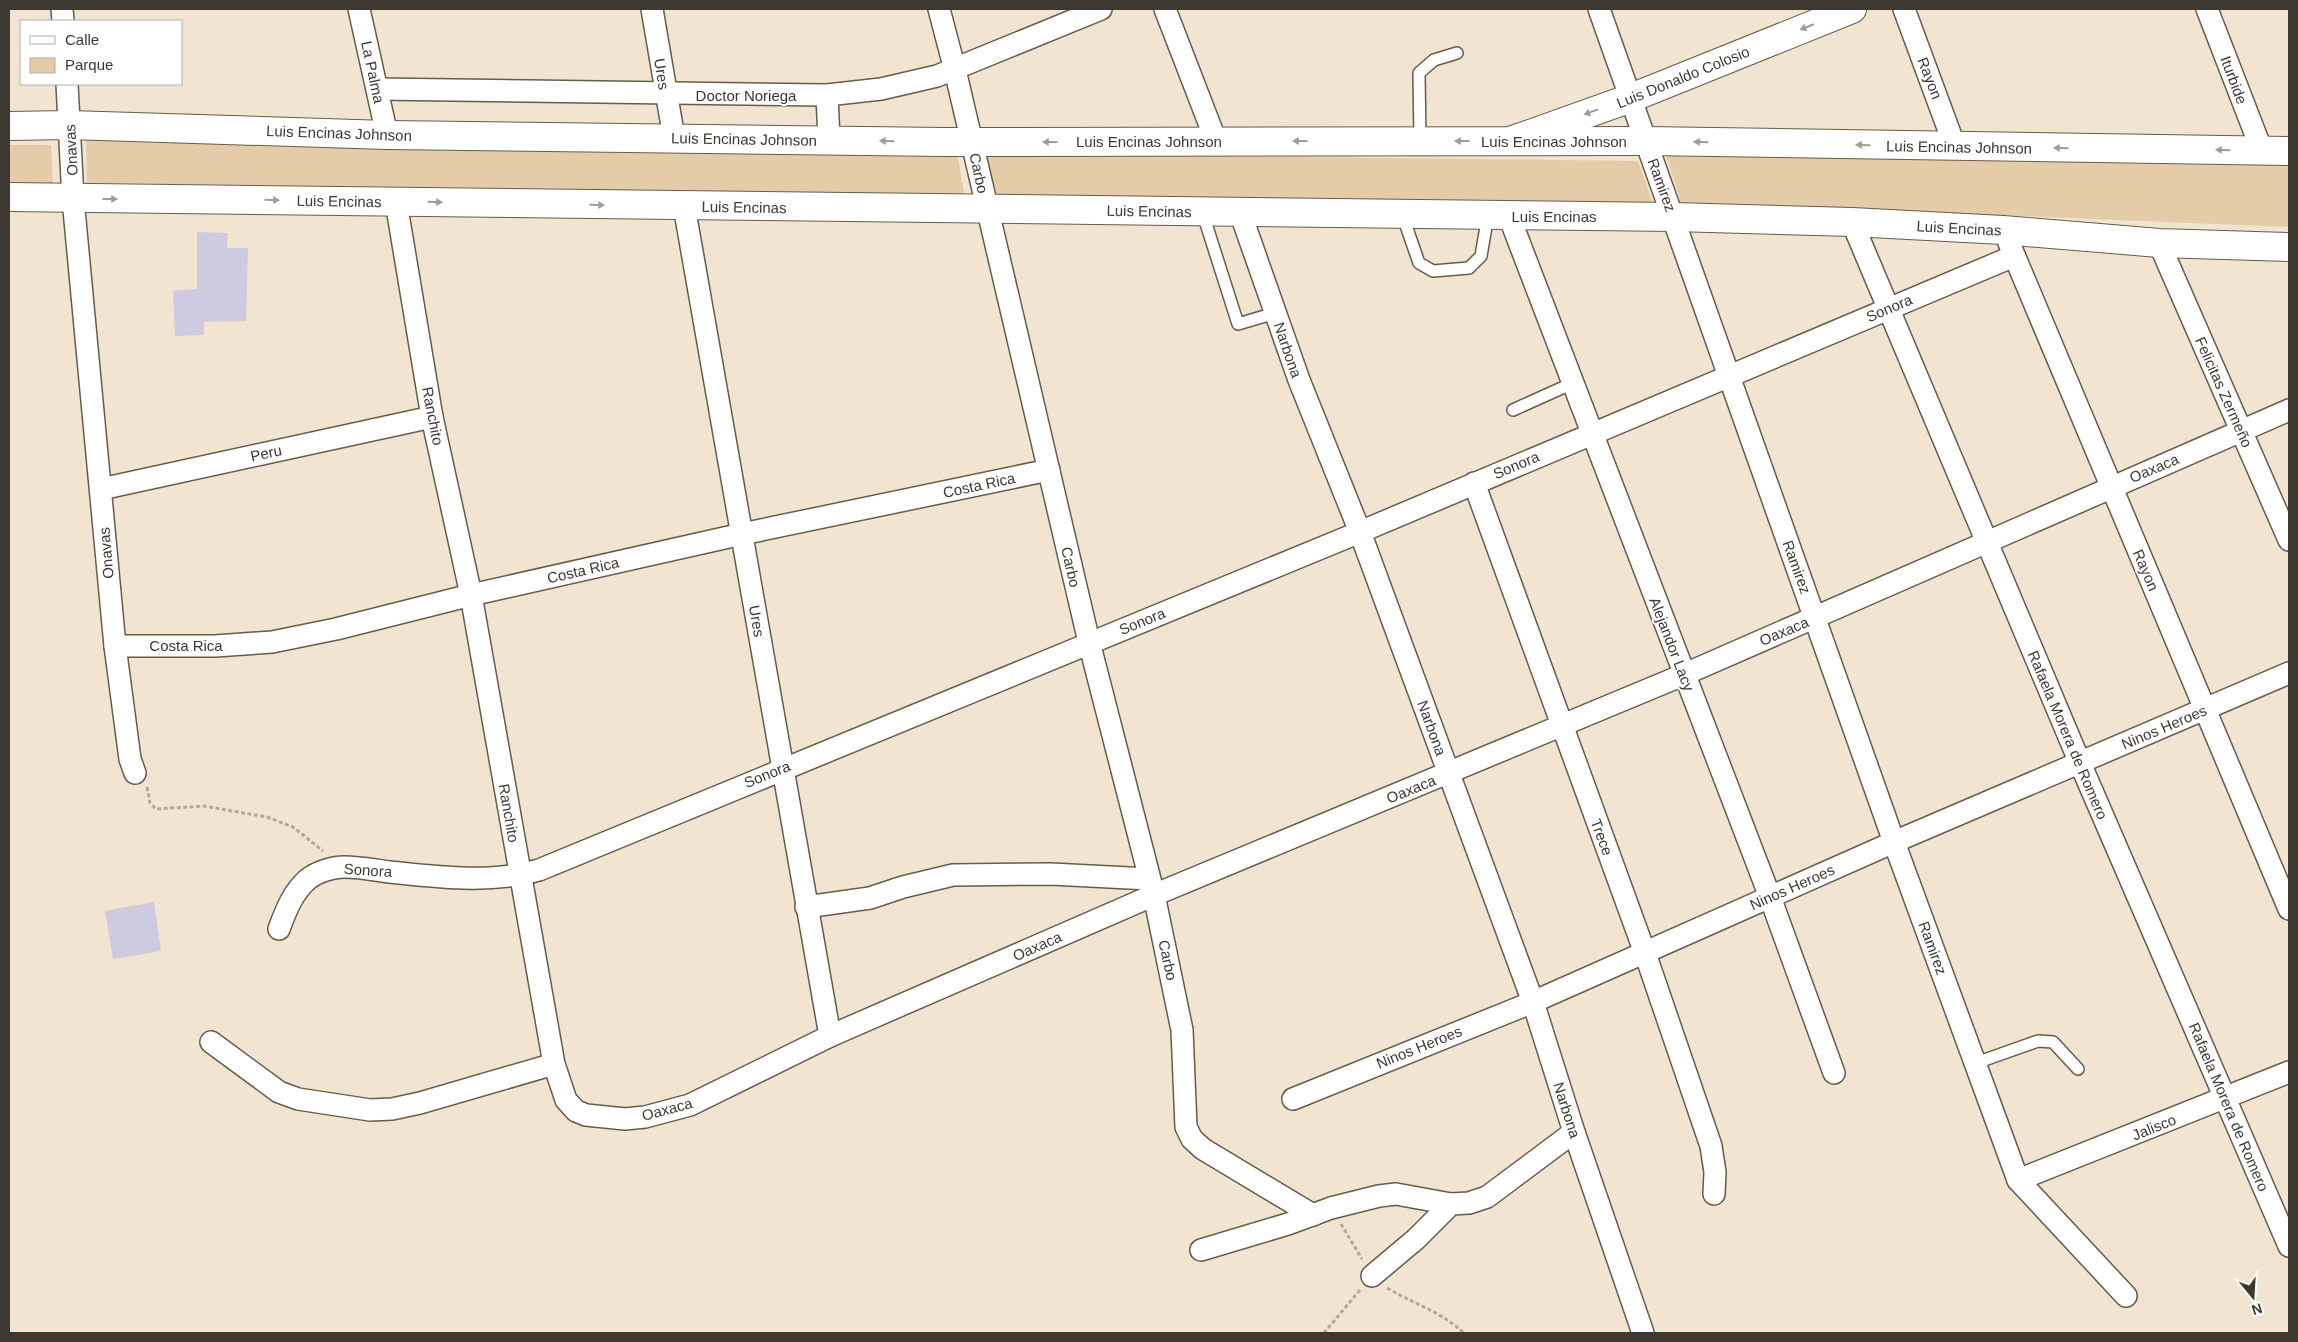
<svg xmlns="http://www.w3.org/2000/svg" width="2298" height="1342" font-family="Helvetica,sans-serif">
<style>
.green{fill:#e5cca8}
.building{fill:#cecbe0}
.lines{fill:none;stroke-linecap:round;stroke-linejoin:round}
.service-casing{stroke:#675b4b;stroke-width:14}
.minor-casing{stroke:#675b4b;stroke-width:24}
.secondary-casing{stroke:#675b4b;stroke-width:30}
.primary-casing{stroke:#675b4b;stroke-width:30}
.path{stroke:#b4aa9b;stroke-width:3;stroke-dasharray:4 2.5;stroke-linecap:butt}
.service{stroke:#fff;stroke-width:11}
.minor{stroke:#fff;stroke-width:21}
.secondary{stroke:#fff;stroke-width:28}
.primary{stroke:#fff;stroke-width:28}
.oneway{fill:#9e9c98}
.labels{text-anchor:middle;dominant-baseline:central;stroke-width:4;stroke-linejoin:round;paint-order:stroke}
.street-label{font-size:15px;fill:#3d3830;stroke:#fff}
</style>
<rect width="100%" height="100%" fill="#f1e4d1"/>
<!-- green -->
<g class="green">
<path d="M 86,140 L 957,151 L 964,194 L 87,183 Z"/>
<path d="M 9,145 L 51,145 L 53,183 L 9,182 Z"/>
<path d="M 980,153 L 1638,161 L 1653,203 L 985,194 Z"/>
<path d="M 1666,156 L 2289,164 L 2289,227 L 1681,202 Z"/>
</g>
<!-- building -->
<g class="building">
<path d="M 197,232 L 228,233 L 227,248 L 248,248 L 246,321 L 204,322 L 204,335 L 175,336 L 173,291 L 197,289 Z"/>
<path d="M 154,902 L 161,951 L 113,959 L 105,911 Z"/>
</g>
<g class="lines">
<defs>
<g id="service">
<path d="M 1420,141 L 1419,73 L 1434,60 L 1457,53"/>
<path d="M 1202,211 L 1238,324 L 1275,313"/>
<path d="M 1402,214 L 1419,263 L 1433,271 L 1469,268 L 1481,256 L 1488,215"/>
<path d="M 1513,410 L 1573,383"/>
<path d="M 1976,1063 L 2038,1041 L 2053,1042 L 2078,1069"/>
</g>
<g id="minor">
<path d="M 62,9 L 63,21"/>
<path d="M 359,9 L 387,135"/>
<path d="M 652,9 L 674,138"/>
<path d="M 939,9 L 955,70 L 1089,642 L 1154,895 L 1182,1030 L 1186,1127 L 1192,1139 L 1203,1149 L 1313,1215"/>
<path d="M 1165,9 L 1216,141"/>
<path d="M 1599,9 L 1894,842 L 2018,1180 L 2126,1296"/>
<path d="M 1904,9 L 1955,147"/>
<path d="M 2207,9 L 2262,151"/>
<path d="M 67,84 L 73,199 L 115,646 L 130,759 L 135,773"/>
<path d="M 377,89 L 827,95 L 881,89 L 937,76 L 1101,9"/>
<path d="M 827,95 L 829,140"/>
<path d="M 396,202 L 432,417 L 471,595 L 554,1064 L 566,1100 L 576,1111 L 586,1115 L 625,1119 L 645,1117 L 690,1105 L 830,1036 L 1154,895 L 1683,675 L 2289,410"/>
<path d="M 684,206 L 830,1036"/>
<path d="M 1240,212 L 1299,380 L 1360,532 L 1533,1002 L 1574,1132 L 1643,1333"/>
<path d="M 1509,216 L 1770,897 L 1834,1073"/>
<path d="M 1852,222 L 2080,763 L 2289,1246"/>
<path d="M 2009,243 L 2289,909"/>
<path d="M 2159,243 L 2289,540"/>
<path d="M 1474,483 L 1645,953 L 1711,1146 L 1715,1172 L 1714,1194"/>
<path d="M 101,489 L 432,417"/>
<path d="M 115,646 L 215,646 L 272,642 L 336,629 L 471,595 L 742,534 L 1049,470"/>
<path d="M 806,907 L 870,898 L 903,887 L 953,875 L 1051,874 L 1149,879"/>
<path d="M 279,929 C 286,910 293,892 308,879 C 317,872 332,867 344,867 C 359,867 375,870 390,872 C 438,877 491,884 539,870 L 1360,532 L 2014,256"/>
<path d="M 211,1042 L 279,1092 L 298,1099 L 370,1110 L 392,1109 L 420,1103 L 554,1064"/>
<path d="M 1293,1099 L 1533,1002 L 1894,842 L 2289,673"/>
<path d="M 2018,1180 L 2289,1072"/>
<path d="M 1201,1250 L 1288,1224 L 1331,1208 L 1379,1196 L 1396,1194 L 1451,1204"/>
<path d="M 1372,1276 L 1416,1239 L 1451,1204 L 1469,1203 L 1487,1197 L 1574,1132"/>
</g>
<path id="secondary" d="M 1513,140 L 1631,98 L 1852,9"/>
<g id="primary">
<path d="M 9,126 L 69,125 L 387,135 L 945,142 L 1646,141 L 2289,151"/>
<path d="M 9,197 L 1674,217 L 1852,222 L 2003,230 L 2159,243 L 2289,247"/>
</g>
</defs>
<!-- service casing -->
<use href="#service" class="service-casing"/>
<!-- minor casing -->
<use href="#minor" class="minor-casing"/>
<!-- secondary casing -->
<use href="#secondary" class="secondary-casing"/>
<!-- primary casing -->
<use href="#primary" class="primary-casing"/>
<!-- path -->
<g class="path">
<path d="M 147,787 L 150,803 L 156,809 L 204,806 L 267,817 L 293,827 L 323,851"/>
<path d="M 1341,1224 L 1362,1259"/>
<path d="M 1387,1288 C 1414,1304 1440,1311 1464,1333"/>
<path d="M 1324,1333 L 1360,1290"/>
</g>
<!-- service -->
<use href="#service" class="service"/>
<!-- minor -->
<use href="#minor" class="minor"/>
<!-- secondary -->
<use href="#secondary" class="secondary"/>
<!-- primary -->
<use href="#primary" class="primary"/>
</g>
<!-- one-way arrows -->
<defs><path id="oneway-solid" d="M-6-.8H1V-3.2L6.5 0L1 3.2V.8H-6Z" transform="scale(1.25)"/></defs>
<g class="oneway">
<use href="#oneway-solid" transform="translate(1807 27) rotate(158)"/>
<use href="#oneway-solid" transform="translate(1591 112) rotate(160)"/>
<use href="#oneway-solid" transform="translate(887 141) rotate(-179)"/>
<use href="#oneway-solid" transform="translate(1300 141) rotate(180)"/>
<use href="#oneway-solid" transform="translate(1462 141) rotate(180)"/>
<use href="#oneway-solid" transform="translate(1050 142) rotate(180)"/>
<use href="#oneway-solid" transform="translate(1701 142) rotate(-179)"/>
<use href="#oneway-solid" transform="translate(1863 145) rotate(-179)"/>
<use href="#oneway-solid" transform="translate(2061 148) rotate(-179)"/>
<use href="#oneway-solid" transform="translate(2223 150) rotate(-179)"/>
<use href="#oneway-solid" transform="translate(110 199)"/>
<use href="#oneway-solid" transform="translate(272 200) rotate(1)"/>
<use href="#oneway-solid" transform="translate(435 202) rotate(1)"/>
<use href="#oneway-solid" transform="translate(597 205) rotate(1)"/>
</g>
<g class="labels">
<!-- street labels -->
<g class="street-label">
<text transform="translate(373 72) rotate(78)">La Palma</text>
<text transform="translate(662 74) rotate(81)">Ures</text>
<text transform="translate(1683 77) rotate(-22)">Luis Donaldo Colosio</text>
<text transform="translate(1930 78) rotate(69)">Rayon</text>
<text transform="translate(2234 80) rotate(69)">Iturbide</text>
<text x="746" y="95">Doctor Noriega</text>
<text transform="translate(339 133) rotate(2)">Luis Encinas Johnson</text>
<text transform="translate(744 139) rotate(1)">Luis Encinas Johnson</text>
<text x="1149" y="141">Luis Encinas Johnson</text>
<text x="1554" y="141">Luis Encinas Johnson</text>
<text transform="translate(1959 147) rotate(1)">Luis Encinas Johnson</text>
<text transform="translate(71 150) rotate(-93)">Onavas</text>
<text transform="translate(979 173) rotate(78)">Carbo</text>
<text transform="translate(1662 185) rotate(70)">Ramirez</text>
<text transform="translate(339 201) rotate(1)">Luis Encinas</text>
<text transform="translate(744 207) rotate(1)">Luis Encinas</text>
<text transform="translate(1149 211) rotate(1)">Luis Encinas</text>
<text x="1554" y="216">Luis Encinas</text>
<text transform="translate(1959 228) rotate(3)">Luis Encinas</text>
<text transform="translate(1889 308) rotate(-23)">Sonora</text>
<text transform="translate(1288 350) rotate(71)">Narbona</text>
<text transform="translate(2224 392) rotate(66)">Felicitas Zermeño</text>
<text transform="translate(433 416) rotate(79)">Ranchito</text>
<text transform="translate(266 453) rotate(-12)">Peru</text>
<text transform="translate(1516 465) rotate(-23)">Sonora</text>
<text transform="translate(2154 468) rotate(-23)">Oaxaca</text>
<text transform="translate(979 485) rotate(-12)">Costa Rica</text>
<text transform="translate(106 553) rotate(-95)">Onavas</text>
<text transform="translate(1071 567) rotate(77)">Carbo</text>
<text transform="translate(1797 567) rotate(70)">Ramirez</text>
<text transform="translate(583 570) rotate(-13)">Costa Rica</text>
<text transform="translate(2146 570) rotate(67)">Rayon</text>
<text transform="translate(757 621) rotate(80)">Ures</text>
<text transform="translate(1142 621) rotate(-22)">Sonora</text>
<text transform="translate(1784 631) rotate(-23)">Oaxaca</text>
<text transform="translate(1672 644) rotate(69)">Alejandor Lacy</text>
<text x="186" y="645">Costa Rica</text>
<text transform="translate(2164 727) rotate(-23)">Ninos Heroes</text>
<text transform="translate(1432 728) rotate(70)">Narbona</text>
<text transform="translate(2068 735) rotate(67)">Rafaela Morera de Romero</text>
<text transform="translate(767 774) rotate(-22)">Sonora</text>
<text transform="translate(1411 789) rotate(-22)">Oaxaca</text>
<text transform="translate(509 813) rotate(80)">Ranchito</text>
<text transform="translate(1602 837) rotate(70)">Trece</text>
<text transform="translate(368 870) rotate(4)">Sonora</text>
<text transform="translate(1792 887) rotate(-24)">Ninos Heroes</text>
<text transform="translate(1037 946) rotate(-24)">Oaxaca</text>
<text transform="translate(1933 948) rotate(70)">Ramirez</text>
<text transform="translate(1168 960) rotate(78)">Carbo</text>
<text transform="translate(1419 1047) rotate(-22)">Ninos Heroes</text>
<text transform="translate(2229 1107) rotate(67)">Rafaela Morera de Romero</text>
<text transform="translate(667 1109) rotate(-15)">Oaxaca</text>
<text transform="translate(1567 1110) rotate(72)">Narbona</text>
<text transform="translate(2154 1127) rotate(-22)">Jalisco</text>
</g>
</g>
<!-- border -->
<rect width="2298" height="1342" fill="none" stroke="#3d3830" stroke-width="20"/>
<!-- legend -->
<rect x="20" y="20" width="162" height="65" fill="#ffffff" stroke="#b1afac"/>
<rect x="30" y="36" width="25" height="8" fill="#ffffff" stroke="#b1afac"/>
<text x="65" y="45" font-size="15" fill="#3d3830">Calle</text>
<rect x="30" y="58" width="25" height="15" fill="#e5cca8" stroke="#b1afac"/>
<text x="65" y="70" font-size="15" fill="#3d3830">Parque</text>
<!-- north arrow -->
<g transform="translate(2253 1297) rotate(162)" stroke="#ffffff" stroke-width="4" paint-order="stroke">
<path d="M0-4L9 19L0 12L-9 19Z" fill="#3d3830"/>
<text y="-8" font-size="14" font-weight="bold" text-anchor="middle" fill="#3d3830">N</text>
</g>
</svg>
